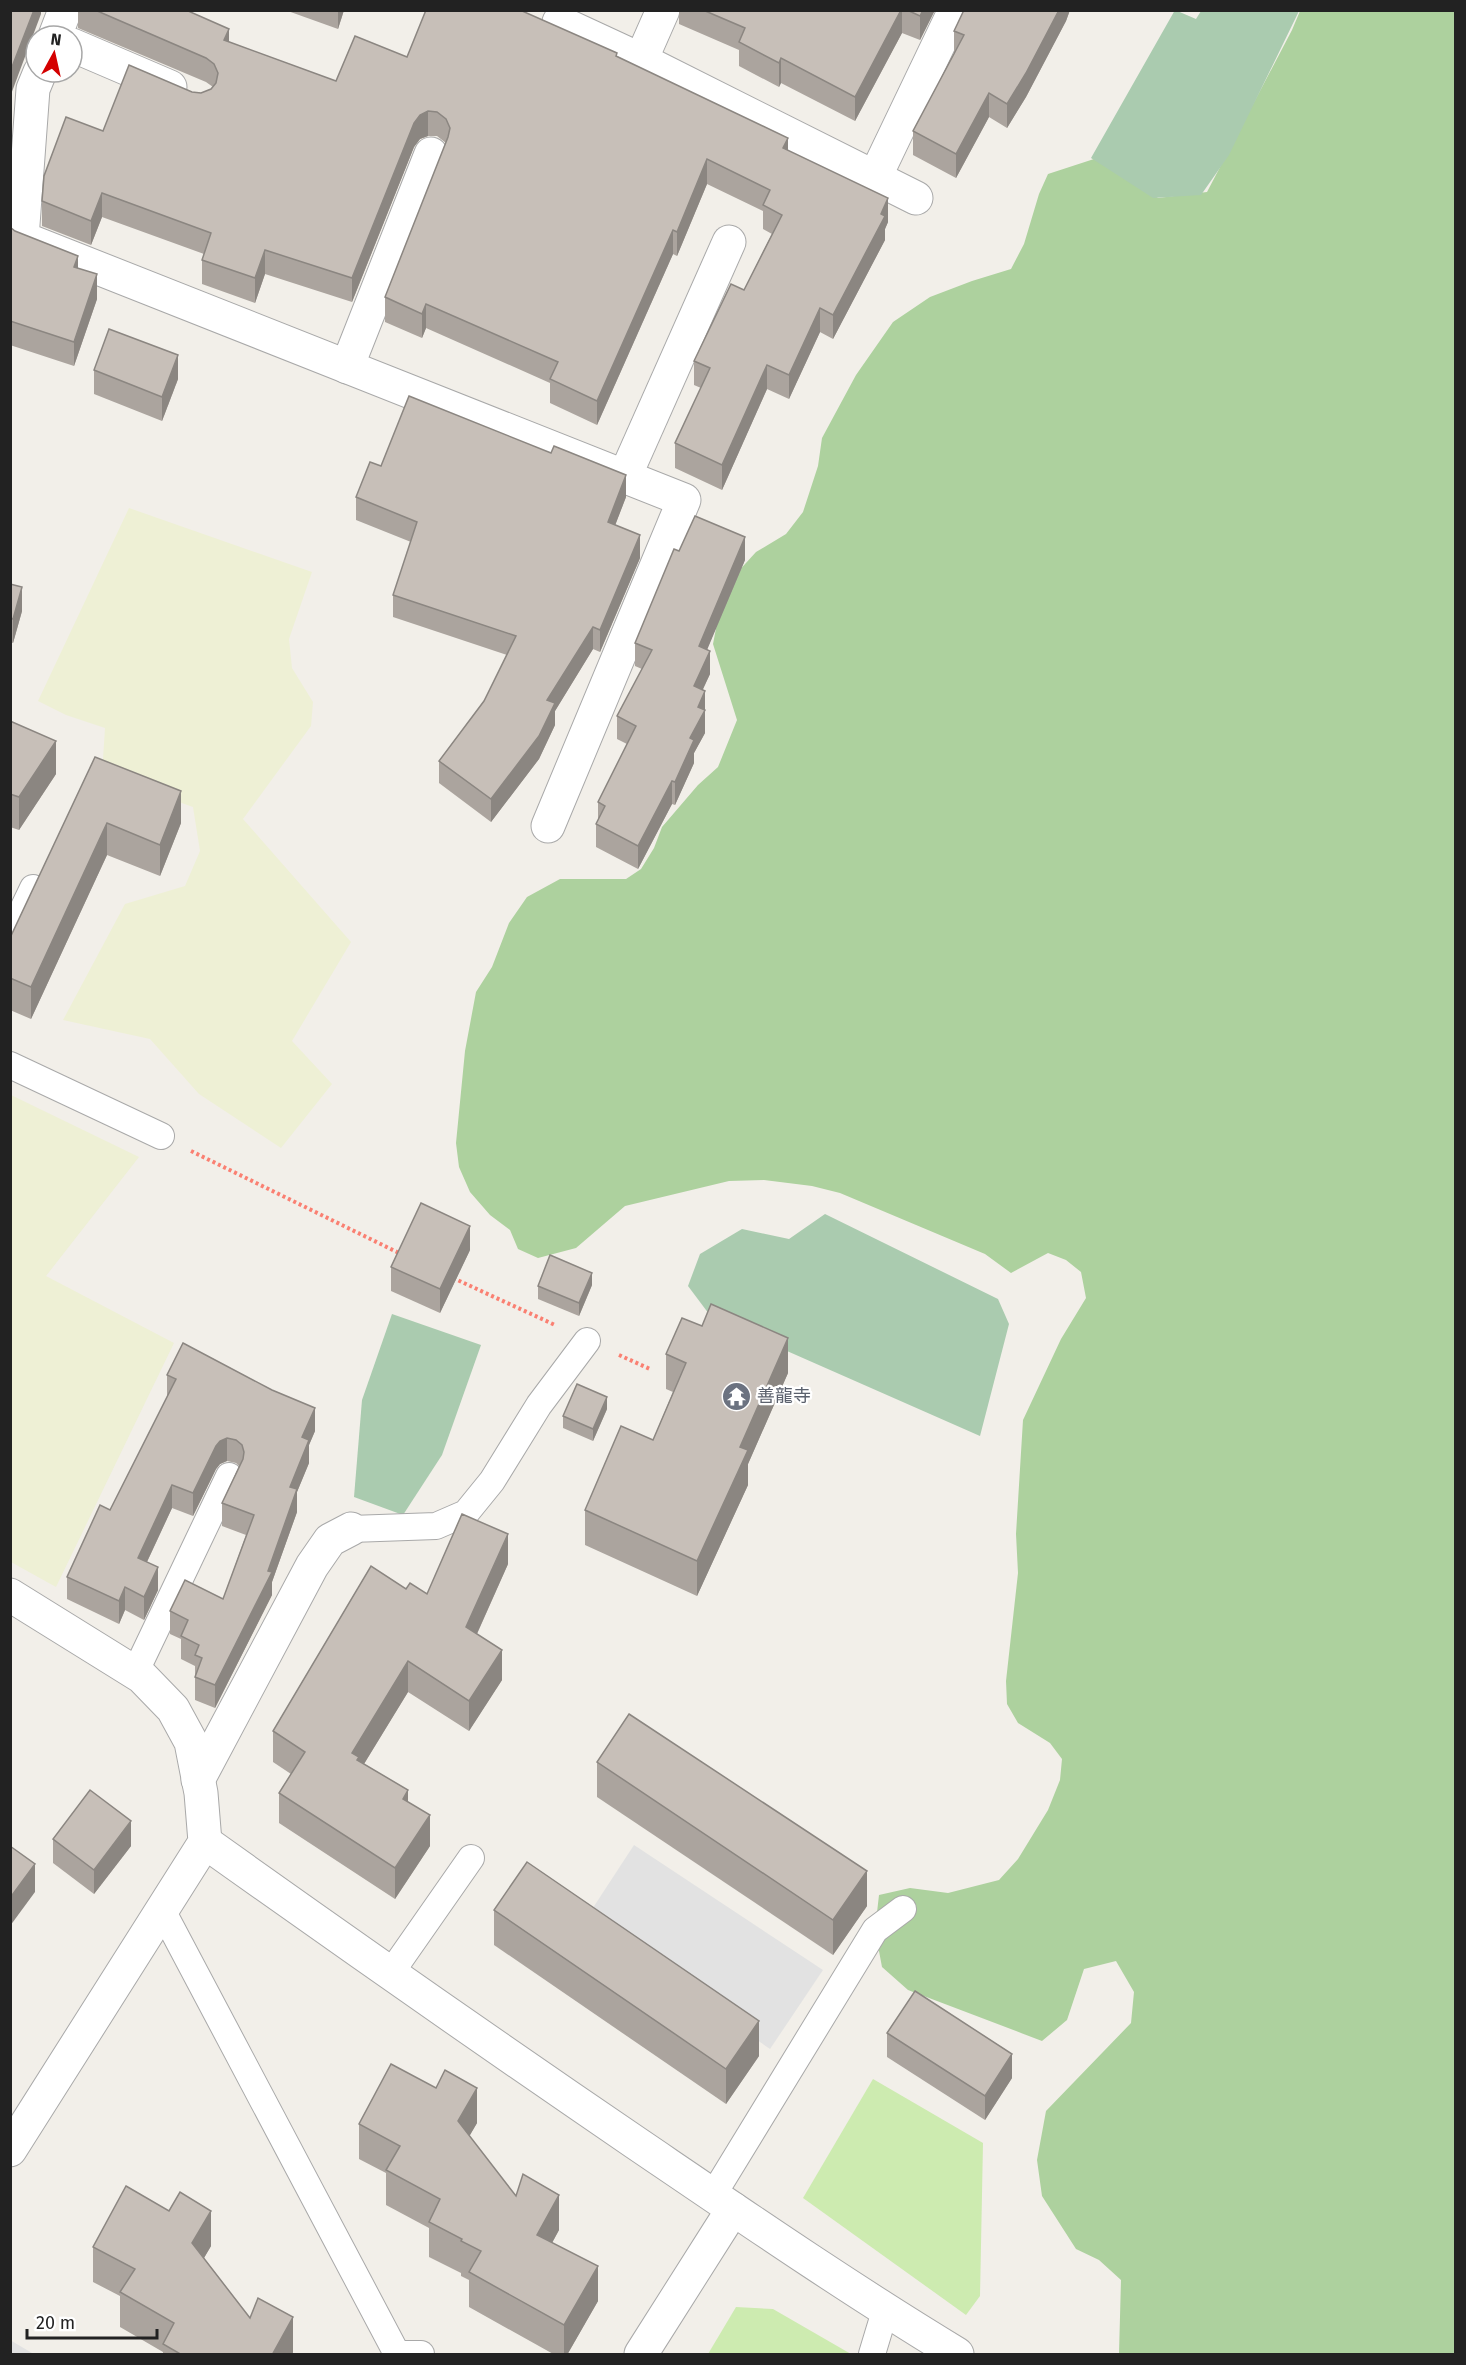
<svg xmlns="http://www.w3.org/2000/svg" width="1466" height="2365" font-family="'Fira Sans','Noto Sans JP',sans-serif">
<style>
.farmland{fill:#eef0d5}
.grass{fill:#cdebb0}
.forest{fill:#add19e}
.cemetery{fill:#aacbaf}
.parking{fill:#e2e2e2}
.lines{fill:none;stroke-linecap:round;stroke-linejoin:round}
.lane-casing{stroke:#a9a9a9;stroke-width:28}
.street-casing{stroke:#a9a9a9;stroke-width:35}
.path{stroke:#fa8072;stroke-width:4;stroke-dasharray:3 3;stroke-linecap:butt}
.lane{stroke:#fff;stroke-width:26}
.street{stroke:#fff;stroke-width:33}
.wall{fill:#aba49e}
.shaded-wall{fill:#8b8681}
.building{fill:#c7bfb8;stroke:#8b8681;stroke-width:1.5}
.labels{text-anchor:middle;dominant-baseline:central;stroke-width:4.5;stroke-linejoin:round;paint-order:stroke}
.worship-label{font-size:18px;fill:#5b616d;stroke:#fff;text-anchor:start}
</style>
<rect width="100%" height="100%" fill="#f2efe9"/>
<!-- farmland -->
<g class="farmland">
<path d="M 129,508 L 312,572 L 289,639 L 292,668 L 313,702 L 311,726 L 243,819 L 351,942 L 292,1041 L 332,1084 L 281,1148 L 199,1094 L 150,1039 L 63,1020 L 125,904 L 185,886 L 200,851 L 193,807 L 102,775 L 105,728 L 66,715 L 38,701 Z"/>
<path d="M 11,1095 L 139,1157 L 46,1276 L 174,1343 L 56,1587 L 11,1562 Z"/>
</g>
<!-- grass -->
<g class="grass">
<path d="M 873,2079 L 983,2143 L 980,2296 L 966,2315 L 803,2198 Z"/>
<path d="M 736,2307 L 773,2309 L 851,2354 L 708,2354 Z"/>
</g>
<!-- forest -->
<path class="forest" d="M 1300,11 L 1455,11 L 1455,2354 L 1119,2354 L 1121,2280 L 1099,2260 L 1076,2249 L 1042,2196 L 1037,2160 L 1046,2111 L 1131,2023 L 1134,1992 L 1116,1961 L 1084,1969 L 1067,2020 L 1042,2041 L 908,1990 L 882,1967 L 875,1930 L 879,1895 L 910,1888 L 948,1893 L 999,1880 L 1018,1859 L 1048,1810 L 1060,1780 L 1062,1759 L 1050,1743 L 1018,1723 L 1007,1704 L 1006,1681 L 1018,1573 L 1016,1534 L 1023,1420 L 1061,1339 L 1086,1298 L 1081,1272 L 1066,1260 L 1048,1253 L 1011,1273 L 985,1254 L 840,1193 L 812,1186 L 764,1180 L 729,1181 L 625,1206 L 576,1248 L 538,1258 L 518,1249 L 510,1230 L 490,1215 L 470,1192 L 459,1167 L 456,1143 L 465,1051 L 476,992 L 492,967 L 509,923 L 527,897 L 560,879 L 626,879 L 641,869 L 654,848 L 662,827 L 698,785 L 718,767 L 737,720 L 713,644 L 720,608 L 735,575 L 756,552 L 786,534 L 803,512 L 818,466 L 822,438 L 856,375 L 893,322 L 930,297 L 972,281 L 1011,269 L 1024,244 L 1039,194 L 1048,174 L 1094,159 L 1158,198 L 1207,192 L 1292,30 Z"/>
<!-- cemetery -->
<g class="cemetery">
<path d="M 1175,10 L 1196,19 L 1201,11 L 1299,11 L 1229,155 L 1201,195 L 1153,198 L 1091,158 Z"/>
<path d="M 825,1214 L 998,1299 L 1009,1324 L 980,1436 L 712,1318 L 688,1286 L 700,1254 L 742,1229 L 789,1239 Z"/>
<path d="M 392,1314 L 481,1345 L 442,1455 L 403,1515 L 354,1497 L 362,1400 Z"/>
</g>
<!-- parking -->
<g class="parking">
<path d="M 634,1845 L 823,1970 L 770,2049 L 585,1920 Z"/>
<path d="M 10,2340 L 32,2353 L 33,2354 L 11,2354 Z"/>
</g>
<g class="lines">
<defs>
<g id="lane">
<path d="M 10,936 L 33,888"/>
<path d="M 10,1065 L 161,1136"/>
<path d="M 351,1529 L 436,1526 L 466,1513 L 492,1481 L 539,1405 L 587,1341"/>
<path d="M 135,1673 L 229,1476"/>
<path d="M 162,1910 L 397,2354"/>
<path d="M 390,1974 L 471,1858"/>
<path d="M 713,2195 L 875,1930 L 903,1909"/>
<path d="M 397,2354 L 421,2354"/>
<path d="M 872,2354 L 885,2311"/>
</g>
<g id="street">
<path d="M 559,22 L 641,60 L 916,198"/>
<path d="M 55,36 L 65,10"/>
<path d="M 72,45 L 170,87"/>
<path d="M 641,60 L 663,10"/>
<path d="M 40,72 L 33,89 L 22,238 L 684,500 L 548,826"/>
<path d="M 875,177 L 955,10"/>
<path d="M 347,367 L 431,154"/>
<path d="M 625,476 L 729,242"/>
<path d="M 10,1595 L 142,1677 L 173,1709 L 191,1742 L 201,1793 L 205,1842 L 10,2150"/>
<path d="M 198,1780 L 312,1566 L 330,1540 L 351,1529"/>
<path d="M 205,1842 C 348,1944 491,2044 636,2143 C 742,2215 848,2288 957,2354"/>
<path d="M 641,2354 L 733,2209"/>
</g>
</defs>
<!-- lane casing -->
<use href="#lane" class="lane-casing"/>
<!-- street casing -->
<use href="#street" class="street-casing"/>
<!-- path -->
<g class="path">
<path d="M 191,1151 L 403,1255"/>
<path d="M 453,1278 L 555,1325"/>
<path d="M 619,1355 L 650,1369"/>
</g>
<!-- lane -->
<use href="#lane" class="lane"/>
<!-- street -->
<use href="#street" class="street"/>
</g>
<!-- wall -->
<g class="wall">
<path d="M 78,10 L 186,10 L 229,42 L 336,81 L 407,57 L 617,56 L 788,150 L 888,222 L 885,229 L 885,240 L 833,339 L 820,332 L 789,399 L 767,389 L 722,490 L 675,468 L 675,443 L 701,388 L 694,385 L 694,361 L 744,290 L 772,234 L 763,229 L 763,211 L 707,184 L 677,256 L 673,254 L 597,425 L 550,403 L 550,383 L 426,328 L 422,338 L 385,322 L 385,297 L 446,143 L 437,136 L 428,136 L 420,139 L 414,147 L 352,302 L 265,274 L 255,303 L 202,284 L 202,260 L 204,254 L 102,217 L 91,245 L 42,226 L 42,201 L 103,131 L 192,92 L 201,93 L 211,89 L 213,87 L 206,82 L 78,28 Z"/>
<path d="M 285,10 L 344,10 L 338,29 Z"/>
<path d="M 679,10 L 935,10 L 920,40 L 902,33 L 855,121 L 781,83 L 779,87 L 739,66 L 739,50 L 679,24 Z"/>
<path d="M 964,10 L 1070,10 L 1066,21 L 1026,97 L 1007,128 L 989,117 L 956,178 L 913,155 L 913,131 L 954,54 L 954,31 Z"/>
<path d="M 10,227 L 15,231 L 78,268 L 97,299 L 74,366 L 10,345 Z"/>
<path d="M 94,370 L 178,379 L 162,421 L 94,394 Z"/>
<path d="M 381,466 L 626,497 L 615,525 L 640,558 L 600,652 L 593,649 L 555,711 L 555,725 L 539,759 L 491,822 L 439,783 L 439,761 L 484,701 L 507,655 L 393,617 L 393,595 L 411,542 L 356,520 L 356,497 Z"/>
<path d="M 679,551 L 745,560 L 707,649 L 710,674 L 702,690 L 705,691 L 705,733 L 694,753 L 694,763 L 675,805 L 672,804 L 638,869 L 596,847 L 596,824 L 598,820 L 598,802 L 627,744 L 617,739 L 617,716 L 642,669 L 635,666 L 635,643 Z"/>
<path d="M 10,584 L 22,611 L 13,643 L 10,642 Z"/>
<path d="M 10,721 L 56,774 L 19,830 L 10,827 Z"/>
<path d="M 95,757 L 181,823 L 160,876 L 107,855 L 31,1019 L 10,1010 L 10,938 Z"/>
<path d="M 470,1250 L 440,1313 L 391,1291 L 391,1267 Z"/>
<path d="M 592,1285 L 579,1316 L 538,1299 L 538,1286 Z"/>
<path d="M 666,1354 L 788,1373 L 748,1464 L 748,1485 L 697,1596 L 585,1545 L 585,1510 L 653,1440 L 673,1392 L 666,1389 Z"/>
<path d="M 167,1375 L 315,1431 L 309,1445 L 309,1463 L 297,1492 L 297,1512 L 272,1582 L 272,1595 L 215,1708 L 195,1700 L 195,1666 L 181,1659 L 181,1639 L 170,1634 L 170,1611 L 223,1599 L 246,1535 L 222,1526 L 222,1503 L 239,1466 L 236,1463 L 227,1461 L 220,1464 L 216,1469 L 193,1516 L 172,1508 L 147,1562 L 158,1590 L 144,1620 L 125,1610 L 119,1624 L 67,1599 L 67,1577 L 110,1510 L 167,1398 Z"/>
<path d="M 607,1409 L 593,1441 L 563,1428 L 563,1416 Z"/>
<path d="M 508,1564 L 477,1634 L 502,1680 L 469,1731 L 408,1692 L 364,1764 L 408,1802 L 430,1846 L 395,1899 L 279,1823 L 279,1793 L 291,1774 L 273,1762 L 273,1731 L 406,1589 L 427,1594 Z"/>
<path d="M 597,1762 L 867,1906 L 833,1955 L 597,1797 Z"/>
<path d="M 53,1839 L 131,1846 L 94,1894 L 53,1863 Z"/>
<path d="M 494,1910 L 759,2056 L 726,2104 L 494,1945 Z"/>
<path d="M 887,2033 L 1012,2078 L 985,2120 L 887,2057 Z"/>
<path d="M 477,2123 L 469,2136 L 516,2196 L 559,2230 L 552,2243 L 598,2301 L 567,2355 L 555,2355 L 469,2307 L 469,2280 L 461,2276 L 461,2273 L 429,2257 L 429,2228 L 386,2205 L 386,2173 L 359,2159 L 359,2124 Z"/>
<path d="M 211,2246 L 204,2258 L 250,2318 L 293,2352 L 292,2355 L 163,2355 L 163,2352 L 120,2327 L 120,2296 L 93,2282 L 93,2247 Z"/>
</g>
<!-- shaded-wall -->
<g class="shaded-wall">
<path d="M 34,10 L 41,10 L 41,14 L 10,97 L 10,72 Z"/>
<path d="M 338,10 L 344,10 L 338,29 Z"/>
<path d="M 901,10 L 902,10 L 902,33 L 855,121 L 855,97 Z"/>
<path d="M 923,10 L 935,10 L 920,40 L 920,16 Z"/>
<path d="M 1059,10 L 1070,10 L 1066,21 L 1026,97 L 1007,128 L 1007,104 Z"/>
<path d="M 229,29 L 229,53 L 224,40 Z"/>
<path d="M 781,58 L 781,83 L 779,87 L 779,63 Z"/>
<path d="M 989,93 L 989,117 L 956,178 L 956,154 Z"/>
<path d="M 428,111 L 428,136 L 420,139 L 414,147 L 352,302 L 352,278 L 414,123 L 420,115 Z"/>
<path d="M 788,138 L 788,162 L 783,148 Z"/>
<path d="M 707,159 L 707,184 L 677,256 L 677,232 Z"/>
<path d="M 102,193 L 102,217 L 91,245 L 91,221 Z"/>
<path d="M 888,198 L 888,222 L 885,229 L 885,240 L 833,339 L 833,315 Z"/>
<path d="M 673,230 L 673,254 L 597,425 L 597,401 Z"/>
<path d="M 265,250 L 265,274 L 255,303 L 255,278 Z"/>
<path d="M 78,256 L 78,280 L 74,267 Z"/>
<path d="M 97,274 L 97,299 L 74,366 L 74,342 Z"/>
<path d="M 426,304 L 426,328 L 422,338 L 422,314 Z"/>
<path d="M 820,308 L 820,332 L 789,399 L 789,375 Z"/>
<path d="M 178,355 L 178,379 L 162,421 L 162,397 Z"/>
<path d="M 767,365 L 767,389 L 722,490 L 722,465 Z"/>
<path d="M 626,475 L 626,497 L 608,544 L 608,522 Z"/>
<path d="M 640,535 L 640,558 L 600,652 L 600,630 Z"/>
<path d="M 745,537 L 745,560 L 699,669 L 699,646 Z"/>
<path d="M 22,587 L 22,611 L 13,643 L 13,619 Z"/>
<path d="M 593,627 L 593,649 L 555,711 L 555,725 L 539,759 L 491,822 L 491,799 L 547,700 Z"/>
<path d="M 710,651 L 710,674 L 694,709 L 694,686 Z"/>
<path d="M 705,691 L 705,733 L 694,753 L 694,763 L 675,805 L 675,782 L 690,738 L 698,707 Z"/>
<path d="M 56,741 L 56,774 L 19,830 L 19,797 Z"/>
<path d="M 672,781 L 672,804 L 638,869 L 638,846 Z"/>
<path d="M 181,791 L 181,823 L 160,876 L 160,845 Z"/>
<path d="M 107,823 L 107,855 L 31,1019 L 31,987 Z"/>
<path d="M 470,1226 L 470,1250 L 440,1313 L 440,1289 Z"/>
<path d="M 592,1273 L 592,1285 L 579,1316 L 579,1303 Z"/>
<path d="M 788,1338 L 788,1373 L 748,1464 L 748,1485 L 697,1596 L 697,1561 L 740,1447 Z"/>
<path d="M 607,1397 L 607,1409 L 593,1441 L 593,1429 Z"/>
<path d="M 315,1408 L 315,1431 L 309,1445 L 309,1463 L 297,1492 L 297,1512 L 272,1582 L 272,1595 L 215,1708 L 215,1685 L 268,1571 L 302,1437 Z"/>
<path d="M 227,1438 L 227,1461 L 220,1464 L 216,1469 L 193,1516 L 193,1493 L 216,1446 L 220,1441 Z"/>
<path d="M 172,1485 L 172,1508 L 138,1581 L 138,1558 Z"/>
<path d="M 508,1534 L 508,1564 L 466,1658 L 466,1627 Z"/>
<path d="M 158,1567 L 158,1590 L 144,1620 L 144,1597 Z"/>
<path d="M 125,1587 L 125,1610 L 119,1624 L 119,1601 Z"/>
<path d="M 502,1650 L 502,1680 L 469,1731 L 469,1701 Z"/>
<path d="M 408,1661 L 408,1692 L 359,1772 L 352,1753 Z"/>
<path d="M 408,1790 L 408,1820 L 403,1799 Z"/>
<path d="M 430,1815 L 430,1846 L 395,1899 L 395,1868 Z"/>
<path d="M 131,1821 L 131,1846 L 94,1894 L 94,1870 Z"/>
<path d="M 35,1864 L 35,1892 L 10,1926 L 10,1898 Z"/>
<path d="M 867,1871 L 867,1906 L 833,1955 L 833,1920 Z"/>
<path d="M 759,2021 L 759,2056 L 726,2104 L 726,2069 Z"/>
<path d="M 1012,2054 L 1012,2078 L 985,2120 L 985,2096 Z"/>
<path d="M 477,2088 L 477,2123 L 458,2156 L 458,2121 Z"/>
<path d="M 559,2195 L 559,2230 L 537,2270 L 537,2235 Z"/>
<path d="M 211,2211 L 211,2246 L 192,2278 L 192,2243 Z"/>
<path d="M 598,2266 L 598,2301 L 567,2355 L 564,2355 L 564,2325 Z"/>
<path d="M 293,2317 L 293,2352 L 292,2355 L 272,2355 Z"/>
</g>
<!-- building -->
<g class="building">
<path d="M 10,10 L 34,10 L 10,72 Z"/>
<path d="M 95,10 L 186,10 L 229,29 L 224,40 L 336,81 L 355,36 L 407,57 L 426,10 L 520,10 L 617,53 L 616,56 L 788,138 L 783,148 L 888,198 L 881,214 L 885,216 L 833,315 L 820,308 L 789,375 L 767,365 L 722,465 L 675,443 L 710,368 L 694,361 L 731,284 L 744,290 L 782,215 L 763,205 L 770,190 L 707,159 L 677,232 L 673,230 L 597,401 L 550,379 L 558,362 L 426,304 L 422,314 L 385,297 L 448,137 L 450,128 L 446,119 L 437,112 L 428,111 L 420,115 L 414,123 L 352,278 L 265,250 L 255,278 L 202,260 L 211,233 L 102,193 L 91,221 L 42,201 L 44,176 L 66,117 L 103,131 L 129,65 L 192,92 L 201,93 L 211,89 L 216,83 L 218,73 L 214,64 L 206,58 Z"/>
<path d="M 703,10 L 901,10 L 855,97 L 781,58 L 779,63 L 739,42 L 745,28 Z"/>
<path d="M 907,10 L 923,10 L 920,16 Z"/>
<path d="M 964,10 L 1059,10 L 1026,73 L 1007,104 L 989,93 L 956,154 L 913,131 L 964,35 L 954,31 Z"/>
<path d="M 10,227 L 15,231 L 78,256 L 74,267 L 97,274 L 74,342 L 10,321 Z"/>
<path d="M 109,329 L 178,355 L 162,397 L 94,370 Z"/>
<path d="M 409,396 L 551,453 L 554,446 L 626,475 L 608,522 L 640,535 L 600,630 L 593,627 L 547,700 L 555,703 L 539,736 L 491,799 L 439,761 L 484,701 L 516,636 L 393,595 L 417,522 L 356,497 L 370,462 L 381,466 Z"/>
<path d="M 695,516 L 745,537 L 699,646 L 710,651 L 694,686 L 705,691 L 698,707 L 705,710 L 690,738 L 694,740 L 675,782 L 672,781 L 638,846 L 596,824 L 605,806 L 598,802 L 636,726 L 617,716 L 652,650 L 635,643 L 674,549 L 679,551 Z"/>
<path d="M 10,584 L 22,587 L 13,619 L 10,618 Z"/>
<path d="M 10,721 L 56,741 L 19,797 L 10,794 Z"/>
<path d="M 95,757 L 181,791 L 160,845 L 107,823 L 31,987 L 10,978 L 10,938 Z"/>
<path d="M 421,1203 L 470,1226 L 440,1289 L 391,1267 Z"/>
<path d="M 550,1255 L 592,1273 L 579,1303 L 538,1286 Z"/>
<path d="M 711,1304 L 788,1338 L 740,1447 L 748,1450 L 697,1561 L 585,1510 L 621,1426 L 653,1440 L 686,1363 L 666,1354 L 682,1318 L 702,1326 Z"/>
<path d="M 183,1343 L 272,1390 L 315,1408 L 302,1437 L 309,1440 L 290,1487 L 297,1489 L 268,1571 L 272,1572 L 215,1685 L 195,1677 L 202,1658 L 195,1655 L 199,1645 L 181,1636 L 188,1620 L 170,1611 L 185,1580 L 223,1599 L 254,1515 L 222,1503 L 243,1459 L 244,1452 L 242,1445 L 236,1440 L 227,1438 L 220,1441 L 216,1446 L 193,1493 L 172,1485 L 138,1558 L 158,1567 L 144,1597 L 125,1587 L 119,1601 L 67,1577 L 100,1505 L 110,1510 L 176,1379 L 167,1375 Z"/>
<path d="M 577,1384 L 607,1397 L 593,1429 L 563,1416 Z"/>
<path d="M 462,1514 L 508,1534 L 466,1627 L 502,1650 L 469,1701 L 408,1661 L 352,1753 L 359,1757 L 357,1760 L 408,1790 L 403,1799 L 430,1815 L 395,1868 L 279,1793 L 305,1752 L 273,1731 L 371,1566 L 406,1589 L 410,1583 L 427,1594 Z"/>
<path d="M 629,1714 L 867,1871 L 833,1920 L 597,1762 Z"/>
<path d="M 90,1790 L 131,1821 L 94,1870 L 53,1839 Z"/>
<path d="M 10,1846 L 35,1864 L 10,1898 Z"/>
<path d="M 527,1862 L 759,2021 L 726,2069 L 494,1910 Z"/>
<path d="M 915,1991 L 1012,2054 L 985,2096 L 887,2033 Z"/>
<path d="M 391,2064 L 436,2088 L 445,2070 L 477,2088 L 458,2121 L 516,2196 L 523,2174 L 559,2195 L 537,2235 L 598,2266 L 564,2325 L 469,2272 L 481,2251 L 461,2241 L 462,2239 L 429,2222 L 440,2199 L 386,2170 L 400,2146 L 359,2124 Z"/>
<path d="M 126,2186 L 169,2211 L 180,2192 L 211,2211 L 192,2243 L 250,2318 L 258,2298 L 293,2317 L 272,2355 L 182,2355 L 163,2344 L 174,2323 L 120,2292 L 135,2269 L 93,2247 Z"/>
</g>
<!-- icons -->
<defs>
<symbol id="temple-disc" viewBox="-11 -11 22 22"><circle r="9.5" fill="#6b7280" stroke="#fff"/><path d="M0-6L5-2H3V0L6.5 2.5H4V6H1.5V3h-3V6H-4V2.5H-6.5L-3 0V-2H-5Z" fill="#fff"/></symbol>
</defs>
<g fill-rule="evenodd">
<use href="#temple-disc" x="720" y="1380" width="33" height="33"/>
</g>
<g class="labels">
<!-- worship labels -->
<g class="worship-label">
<text x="757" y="1396">善龍寺</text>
</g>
</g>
<!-- border -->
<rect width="1466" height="2365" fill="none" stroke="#222222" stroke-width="24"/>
<!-- north arrow -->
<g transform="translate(54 54) rotate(8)"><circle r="28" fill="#ffffff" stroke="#a7a7a7" stroke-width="1.5"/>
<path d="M0-4.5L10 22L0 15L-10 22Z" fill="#d40000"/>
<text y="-9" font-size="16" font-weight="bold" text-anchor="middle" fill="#222222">N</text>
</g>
<!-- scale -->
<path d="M27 2329v9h130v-9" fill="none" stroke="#222222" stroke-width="3"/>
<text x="36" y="2329" font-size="18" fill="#222222" stroke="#ffffff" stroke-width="4.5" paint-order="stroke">20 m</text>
</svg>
